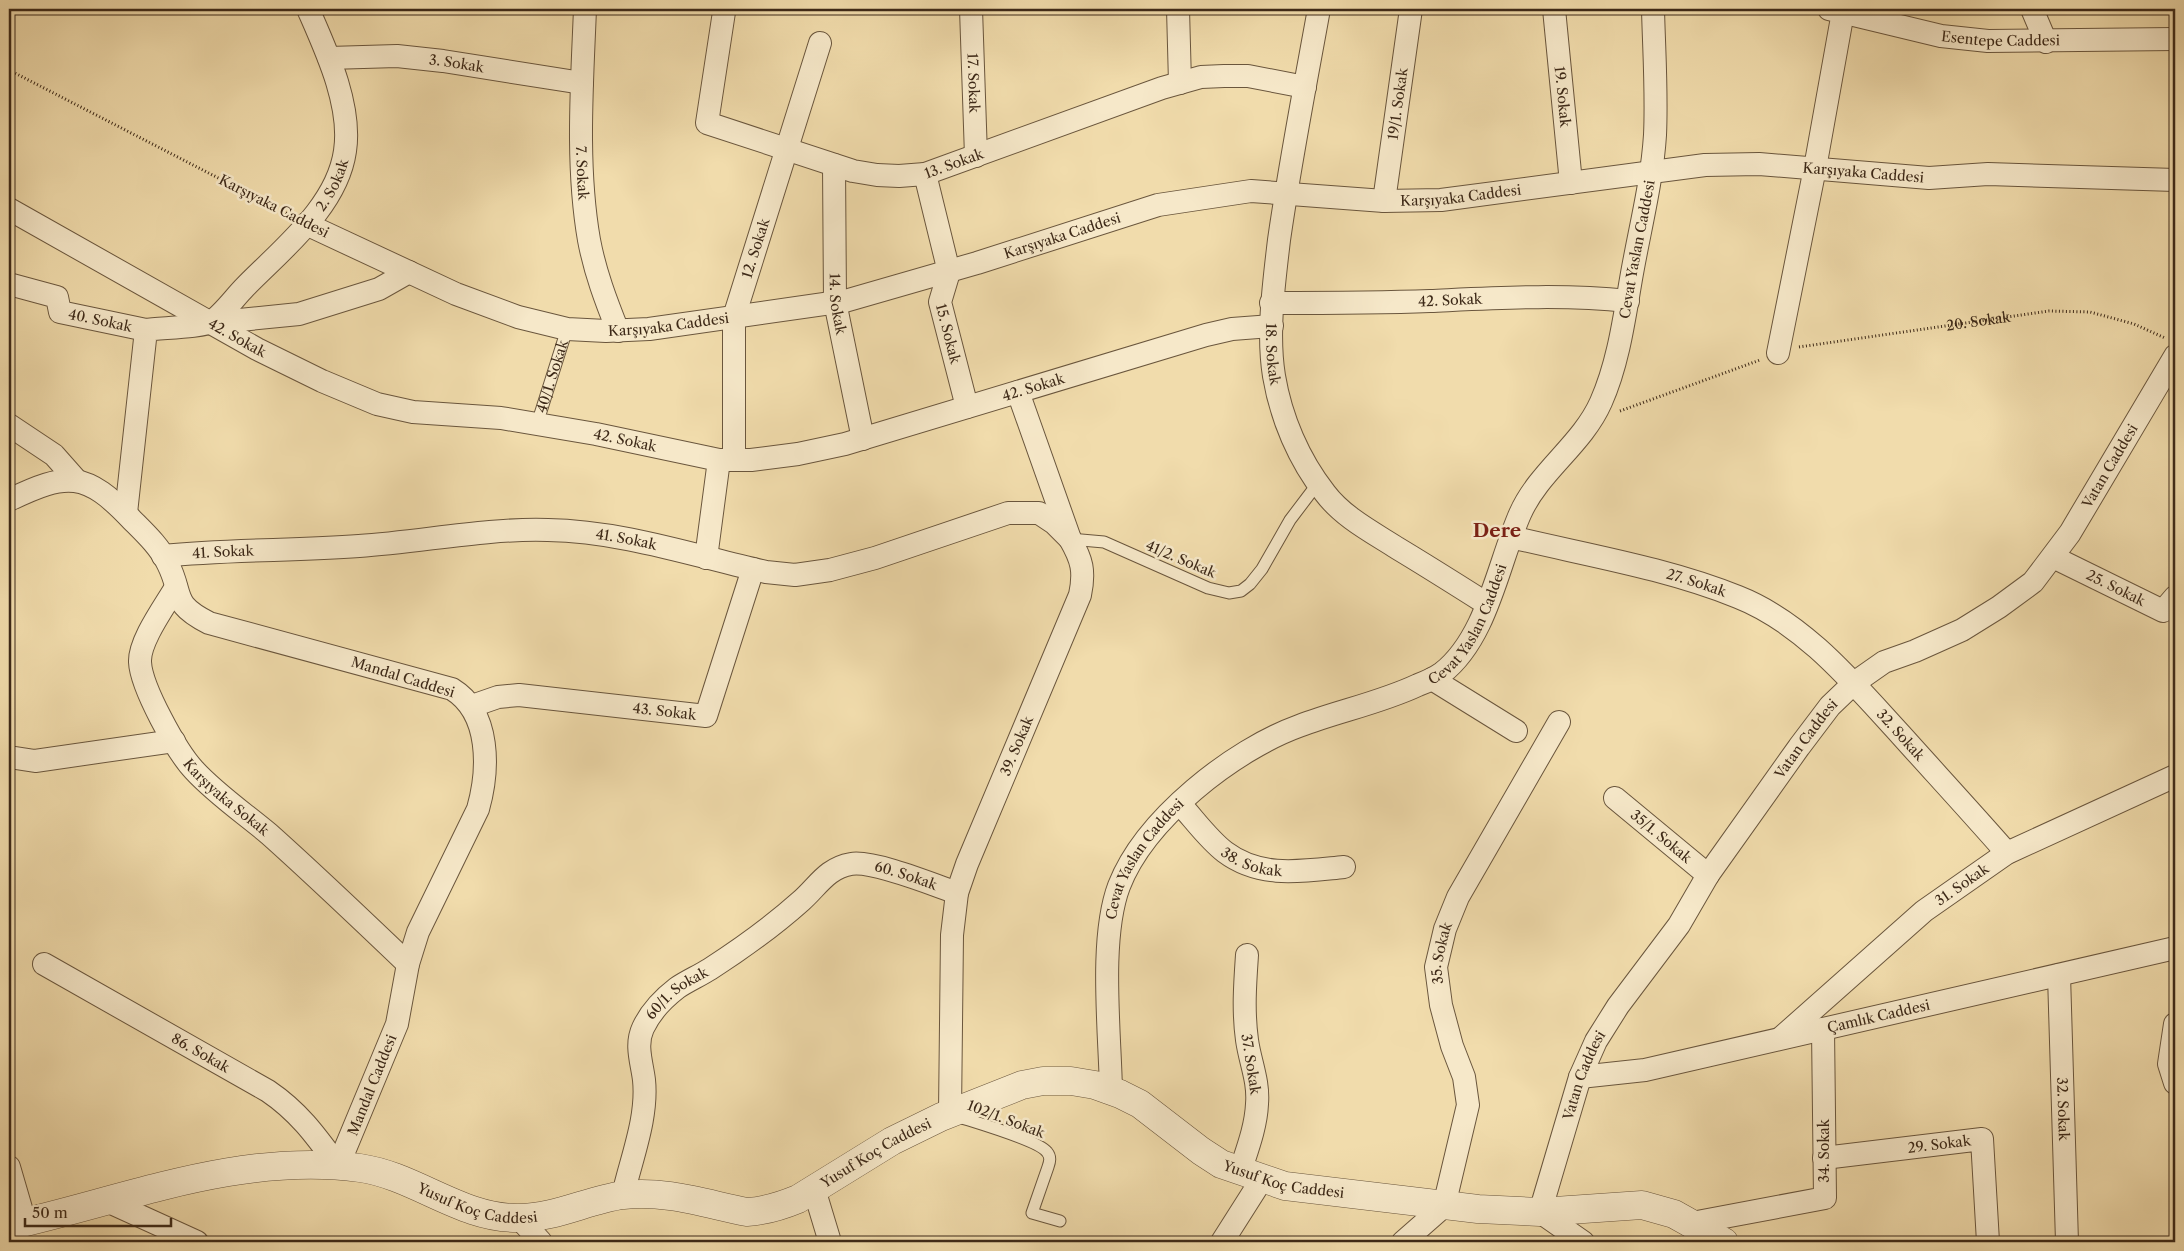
<svg xmlns="http://www.w3.org/2000/svg" width="2184" height="1251" font-family="'Libre Caslon Text',serif">
<style>
.lines{fill:none;stroke-linecap:round;stroke-linejoin:round}
.service-casing{stroke:#6a563d;stroke-width:13}
.minor-casing{stroke:#6a563d;stroke-width:24}
.tertiary-casing{stroke:#6a563d;stroke-width:29}
.path{stroke:#3d2918;stroke-width:3;stroke-dasharray:1 2.5;stroke-linecap:butt}
.service{stroke:#f6e8c9;stroke-width:11}
.minor{stroke:#f6e8c9;stroke-width:22}
.tertiary{stroke:#f6e8c9;stroke-width:28}
.labels{text-anchor:middle;dominant-baseline:central;stroke-width:5;stroke-linejoin:round;paint-order:stroke}
.street-label{font-size:14px;fill:#3d2918;stroke:#f6e8c9}
.district-label{font-size:19px;font-weight:bold;fill:#7a1f14;stroke:#f6e8c9}
</style>
<rect width="100%" height="100%" fill="#f1dcac"/>
<filter id="stains"><feTurbulence type="fractalNoise" baseFrequency=".004" numOctaves="4"/><feColorMatrix values="0 0 0 0 .2 0 0 0 0 .09 0 0 0 0 .02 0 0 0 .5 -.17"/></filter>
<radialGradient id="worn" r=".72"><stop offset=".6" stop-color="#630" stop-opacity="0"/><stop offset="1" stop-color="#630" stop-opacity=".3"/></radialGradient>
<g class="lines">
<defs>
<g id="service">
<path id="s2" d="M 537,424 L 567,329"/>
<path d="M 1070,539 L 1104,542 L 1208,588 L 1229,593 L 1241,591 L 1250,584 L 1262,569 L 1290,520 L 1318,483"/>
<path d="M 956,1116 C 974,1122 1038,1140 1047,1152 C 1051,1157 1050,1161 1048,1167 L 1032,1213 L 1060,1221"/>
</g>
<g id="minor">
<path id="s3" d="M 585,9 C 582,85 576,165 589,240 C 595,272 606,301 618,331"/>
<path id="s4" d="M 971,9 L 976,156"/>
<path d="M 1178,9 L 1180,83"/>
<path id="s5" d="M 1319,9 C 1305,86 1290,163 1279,240 C 1274,283 1267,333 1274,376 C 1281,418 1299,460 1325,493 C 1343,517 1372,532 1397,548 C 1427,566 1457,585 1487,604"/>
<path id="s6" d="M 1554,9 L 1571,183"/>
<path id="s7" d="M 1829,9 L 1941,36 L 1988,41 L 2175,39"/>
<path d="M 2032,9 L 2046,42"/>
<path id="s8" d="M 724,12 L 707,123 L 853,171 L 877,175 L 899,176 L 925,174 L 1162,88 L 1201,77 L 1224,76 L 1248,76 L 1305,87"/>
<path id="s9" d="M 329,58 L 397,56 L 443,61 L 582,83"/>
<path id="s10" d="M 834,165 L 835,302 L 863,439"/>
<path id="s11" d="M 925,174 L 949,272 L 940,302 L 967,407"/>
<path id="s12" d="M 1384,201 L 1411,9"/>
<path id="s13" d="M 9,209 L 257,349 L 322,381 L 377,404 L 413,412 L 501,418 L 596,434 L 719,460 L 751,460 L 798,454 L 845,444 L 1206,335 L 1232,329 L 1272,326"/>
<path id="s14" d="M 306,224 L 456,294 L 518,317 L 567,329 L 606,331 L 649,329 L 845,301 L 977,263 L 1158,205 L 1251,191 L 1384,201 L 1441,200 L 1705,165 L 1759,164 L 1929,178 L 1988,174 L 2175,180"/>
<path id="s15" d="M 9,284 L 57,297 L 60,312 L 146,330"/>
<path id="s16" d="M 1271,303 C 1324,303 1377,303 1430,301 C 1497,298 1562,294 1628,301"/>
<path d="M 210,323 L 299,314 L 379,289 L 409,272"/>
<path d="M 1778,353 L 1815,168 L 1843,12"/>
<path d="M 9,425 L 54,455 L 77,481"/>
<path id="s17" d="M 734,460 L 734,317 L 820,43"/>
<path d="M 9,500 C 67,472 86,471 132,520 C 145,533 160,547 168,564 C 184,596 170,603 209,623 L 452,689 C 491,713 489,770 478,809 L 418,932 L 408,964 L 397,1024 L 338,1166"/>
<path id="s18" d="M 126,513 L 146,330 C 158,328 203,327 211,322 C 223,314 235,297 245,287 C 282,249 337,207 345,151 C 352,105 326,50 308,9"/>
<path id="s19" d="M 1511,537 C 1586,555 1666,568 1738,597 C 1804,623 1854,684 1901,735 C 1936,774 1972,813 2007,853"/>
<path id="s20" d="M 163,556 C 228,549 294,551 359,546 C 422,542 485,528 548,530 C 621,531 695,556 766,572 L 795,575 L 830,570 L 875,558 L 1008,513 L 1039,513 L 1054,523 L 1070,539"/>
<path id="s21" d="M 2053,557 L 2163,611 L 2175,597"/>
<path d="M 706,558 L 719,460"/>
<path id="s22" d="M 176,587 C 165,606 139,641 140,662 C 141,687 177,752 194,770 C 216,794 244,813 269,834 C 316,876 362,920 408,964"/>
<path d="M 1432,679 L 1516,731"/>
<path id="s23" d="M 472,706 L 498,697 L 519,695 L 706,716 L 753,569"/>
<path d="M 9,757 L 35,761 L 174,741"/>
<path id="s24" d="M 1615,798 L 1708,875"/>
<path id="s25" d="M 1180,804 C 1194,819 1208,839 1225,852 C 1261,879 1303,871 1344,867"/>
<path id="s26" d="M 44,964 L 268,1091 C 299,1112 316,1136 338,1166"/>
<path id="s27" d="M 2059,975 L 2067,1242"/>
<path d="M 2175,1024 L 2169,1064 L 2175,1083"/>
<path id="s28" d="M 1782,1037 L 1924,911 L 2007,853 L 2175,776"/>
<path id="s29" d="M 1580,1077 L 1645,1070 L 2175,948"/>
<path id="s30" d="M 1111,1091 C 1110,1033 1099,939 1119,886 C 1145,819 1233,750 1299,726 C 1338,711 1380,703 1418,685 C 1426,682 1435,678 1442,673 C 1487,638 1498,564 1520,514 C 1539,471 1582,445 1601,402 C 1618,364 1624,320 1631,279 C 1639,232 1652,183 1655,135 C 1657,93 1654,51 1653,9"/>
<path id="s31" d="M 950,1113 L 952,935 L 957,893 L 967,864 L 1080,595 C 1085,571 1082,560 1070,539 L 1018,392"/>
<path id="s32" d="M 1824,1158 L 1982,1139 L 1988,1242"/>
<path d="M 9,1167 L 25,1222"/>
<path d="M 1240,1172 C 1247,1150 1256,1127 1257,1104 C 1259,1081 1250,1062 1247,1040 C 1243,1011 1245,984 1247,955"/>
<path d="M 814,1189 L 830,1242"/>
<path id="s33" d="M 623,1195 C 631,1159 648,1118 644,1080 C 642,1063 635,1045 643,1028 C 650,1013 664,998 677,988 C 687,981 699,976 710,969 C 741,949 773,926 801,901 C 818,886 827,868 851,864 C 873,860 934,885 957,893"/>
<path d="M 107,1201 L 197,1242"/>
<path d="M 520,1219 L 541,1242"/>
<path d="M 1692,1223 L 1825,1198 L 1823,1029"/>
<path d="M 1222,1242 L 1262,1179"/>
<path id="s34" d="M 1403,1242 L 1444,1206 L 1468,1105 L 1464,1077 L 1452,1046 L 1441,1005 L 1436,967 L 1445,929 L 1458,897 L 1559,722"/>
<path id="s35" d="M 1583,1242 L 1540,1212 L 1580,1077 L 1596,1041 L 1618,1006 L 1679,925 L 1708,875 L 1799,747 L 1830,706 L 1854,683 L 1884,662 L 1915,651 L 1962,630 L 1999,607 L 2033,582 L 2070,533 L 2175,356"/>
</g>
<g id="tertiary">
<path id="s36" d="M 9,1226 C 125,1200 239,1152 360,1168 C 416,1176 461,1219 519,1218 C 555,1218 588,1200 623,1195 C 666,1190 706,1204 747,1212 C 765,1211 781,1206 798,1199 L 892,1141 L 941,1117 L 1022,1085 L 1043,1081 L 1071,1081 L 1095,1085 L 1120,1094 L 1140,1104 L 1201,1151 L 1221,1164 L 1285,1186 L 1478,1209 L 1540,1212 L 1642,1205 L 1674,1214 L 1724,1242"/>
</g>
</defs>
<!-- service casing -->
<use href="#service" class="service-casing"/>
<!-- minor casing -->
<use href="#minor" class="minor-casing"/>
<!-- tertiary casing -->
<use href="#tertiary" class="tertiary-casing"/>
<!-- path -->
<g class="path">
<path d="M 9,70 L 288,214"/>
<path id="s1" d="M 1799,347 L 2049,311 L 2090,312 L 2134,324 L 2165,338"/>
<path d="M 1620,411 L 1760,360"/>
</g>
<!-- service -->
<use href="#service" class="service"/>
<!-- minor -->
<use href="#minor" class="minor"/>
<!-- tertiary -->
<use href="#tertiary" class="tertiary"/>
</g>
<g class="labels">
<!-- street labels -->
<g class="street-label">
<text stroke="none"><textPath href="#s7" startOffset="175">Esentepe Caddesi</textPath></text>
<text stroke="none"><textPath href="#s9" startOffset="128">3. Sokak</textPath></text>
<text stroke="none"><textPath href="#s4" startOffset="74">17. Sokak</textPath></text>
<text stroke="none"><textPath href="#s6" startOffset="88">19. Sokak</textPath></text>
<text stroke="none"><textPath href="#s12" startOffset="98">19/1. Sokak</textPath></text>
<text stroke="none"><textPath href="#s8" startOffset="369">13. Sokak</textPath></text>
<text stroke="none"><textPath href="#s3" startOffset="164">7. Sokak</textPath></text>
<text stroke="none"><textPath href="#s14" startOffset="1599">Karşıyaka Caddesi</textPath></text>
<text stroke="none"><textPath href="#s18" startOffset="434">2. Sokak</textPath></text>
<text stroke="none"><textPath href="#s14" startOffset="1194">Karşıyaka Caddesi</textPath></text>
<text transform="translate(274 206) rotate(27)">Karşıyaka Caddesi</text>
<text stroke="none"><textPath href="#s14" startOffset="789">Karşıyaka Caddesi</textPath></text>
<text stroke="none"><textPath href="#s17" startOffset="215">12. Sokak</textPath></text>
<text stroke="none"><textPath href="#s30" startOffset="1081">Cevat Yaslan Caddesi</textPath></text>
<text stroke="none"><textPath href="#s16" startOffset="179">42. Sokak</textPath></text>
<text stroke="none"><textPath href="#s10" startOffset="139">14. Sokak</textPath></text>
<text stroke="none"><textPath href="#s15" startOffset="106">40. Sokak</textPath></text>
<text stroke="none"><textPath href="#s1" startOffset="181">20. Sokak</textPath></text>
<text stroke="none"><textPath href="#s14" startOffset="384">Karşıyaka Caddesi</textPath></text>
<text stroke="none"><textPath href="#s11" startOffset="165">15. Sokak</textPath></text>
<text stroke="none"><textPath href="#s13" startOffset="262">42. Sokak</textPath></text>
<text stroke="none"><textPath href="#s5" startOffset="349">18. Sokak</textPath></text>
<text stroke="none"><textPath href="#s2" startOffset="50">40/1. Sokak</textPath></text>
<text stroke="none"><textPath href="#s13" startOffset="1088">42. Sokak</textPath></text>
<text stroke="none"><textPath href="#s13" startOffset="668">42. Sokak</textPath></text>
<text stroke="none"><textPath href="#s35" startOffset="1021">Vatan Caddesi</textPath></text>
<text stroke="none"><textPath href="#s20" startOffset="465">41. Sokak</textPath></text>
<text stroke="none"><textPath href="#s20" startOffset="60">41. Sokak</textPath></text>
<text transform="translate(1181 559) rotate(23)">41/2. Sokak</text>
<text stroke="none"><textPath href="#s19" startOffset="191">27. Sokak</textPath></text>
<text stroke="none"><textPath href="#s21" startOffset="70">25. Sokak</textPath></text>
<text stroke="none"><textPath href="#s30" startOffset="661">Cevat Yaslan Caddesi</textPath></text>
<text transform="translate(403 677) rotate(17)">Mandal Caddesi</text>
<text stroke="none"><textPath href="#s23" startOffset="195">43. Sokak</textPath></text>
<text stroke="none"><textPath href="#s19" startOffset="450">32. Sokak</textPath></text>
<text stroke="none"><textPath href="#s35" startOffset="601">Vatan Caddesi</textPath></text>
<text stroke="none"><textPath href="#s31" startOffset="379">39. Sokak</textPath></text>
<text stroke="none"><textPath href="#s22" startOffset="248">Karşıyaka Sokak</textPath></text>
<text stroke="none"><textPath href="#s24" startOffset="60">35/1. Sokak</textPath></text>
<text stroke="none"><textPath href="#s25" startOffset="95">38. Sokak</textPath></text>
<text stroke="none"><textPath href="#s30" startOffset="242">Cevat Yaslan Caddesi</textPath></text>
<text stroke="none"><textPath href="#s33" startOffset="495">60. Sokak</textPath></text>
<text stroke="none"><textPath href="#s28" startOffset="236">31. Sokak</textPath></text>
<text stroke="none"><textPath href="#s34" startOffset="315">35. Sokak</textPath></text>
<text stroke="none"><textPath href="#s33" startOffset="220">60/1. Sokak</textPath></text>
<text stroke="none"><textPath href="#s29" startOffset="305">Çamlık Caddesi</textPath></text>
<text stroke="none"><textPath href="#s26" startOffset="180">86. Sokak</textPath></text>
<text transform="translate(1251 1064) rotate(81)">37. Sokak</text>
<text stroke="none"><textPath href="#s35" startOffset="196">Vatan Caddesi</textPath></text>
<text transform="translate(372 1085) rotate(-68)">Mandal Caddesi</text>
<text stroke="none"><textPath href="#s27" startOffset="134">32. Sokak</textPath></text>
<text transform="translate(1006 1119) rotate(21)">102/1. Sokak</text>
<text stroke="none"><textPath href="#s32" startOffset="116">29. Sokak</textPath></text>
<text transform="translate(1824 1151) rotate(-90)">34. Sokak</text>
<text stroke="none"><textPath href="#s36" startOffset="902">Yusuf Koç Caddesi</textPath></text>
<text stroke="none"><textPath href="#s36" startOffset="1352">Yusuf Koç Caddesi</textPath></text>
<text stroke="none"><textPath href="#s36" startOffset="482">Yusuf Koç Caddesi</textPath></text>
</g>
<!-- district labels -->
<g class="district-label">
<text x="1497" y="530">Dere</text>
</g>
</g>
<!-- margin -->
<rect width="2184" height="1251" fill="none" stroke="#f1dcac" stroke-width="30"/>
<rect x="10" y="10" width="2164" height="1231" fill="none" stroke="#3d2918" stroke-width="2.5"/>
<rect x="15" y="15" width="2154" height="1221" fill="none" stroke="#3d2918"/>
<!-- scale -->
<path d="M25 1218v8h146v-8" fill="none" stroke="#3d2918" stroke-width="2.5"/>
<text x="32" y="1218" font-size="15" fill="#3d2918" stroke="#f6e8c9" stroke-width="4" paint-order="stroke">50 m</text>
<rect width="100%" height="100%" filter="url(#stains)"/>
<rect width="100%" height="100%" fill="url(#worn)"/>
</svg>
